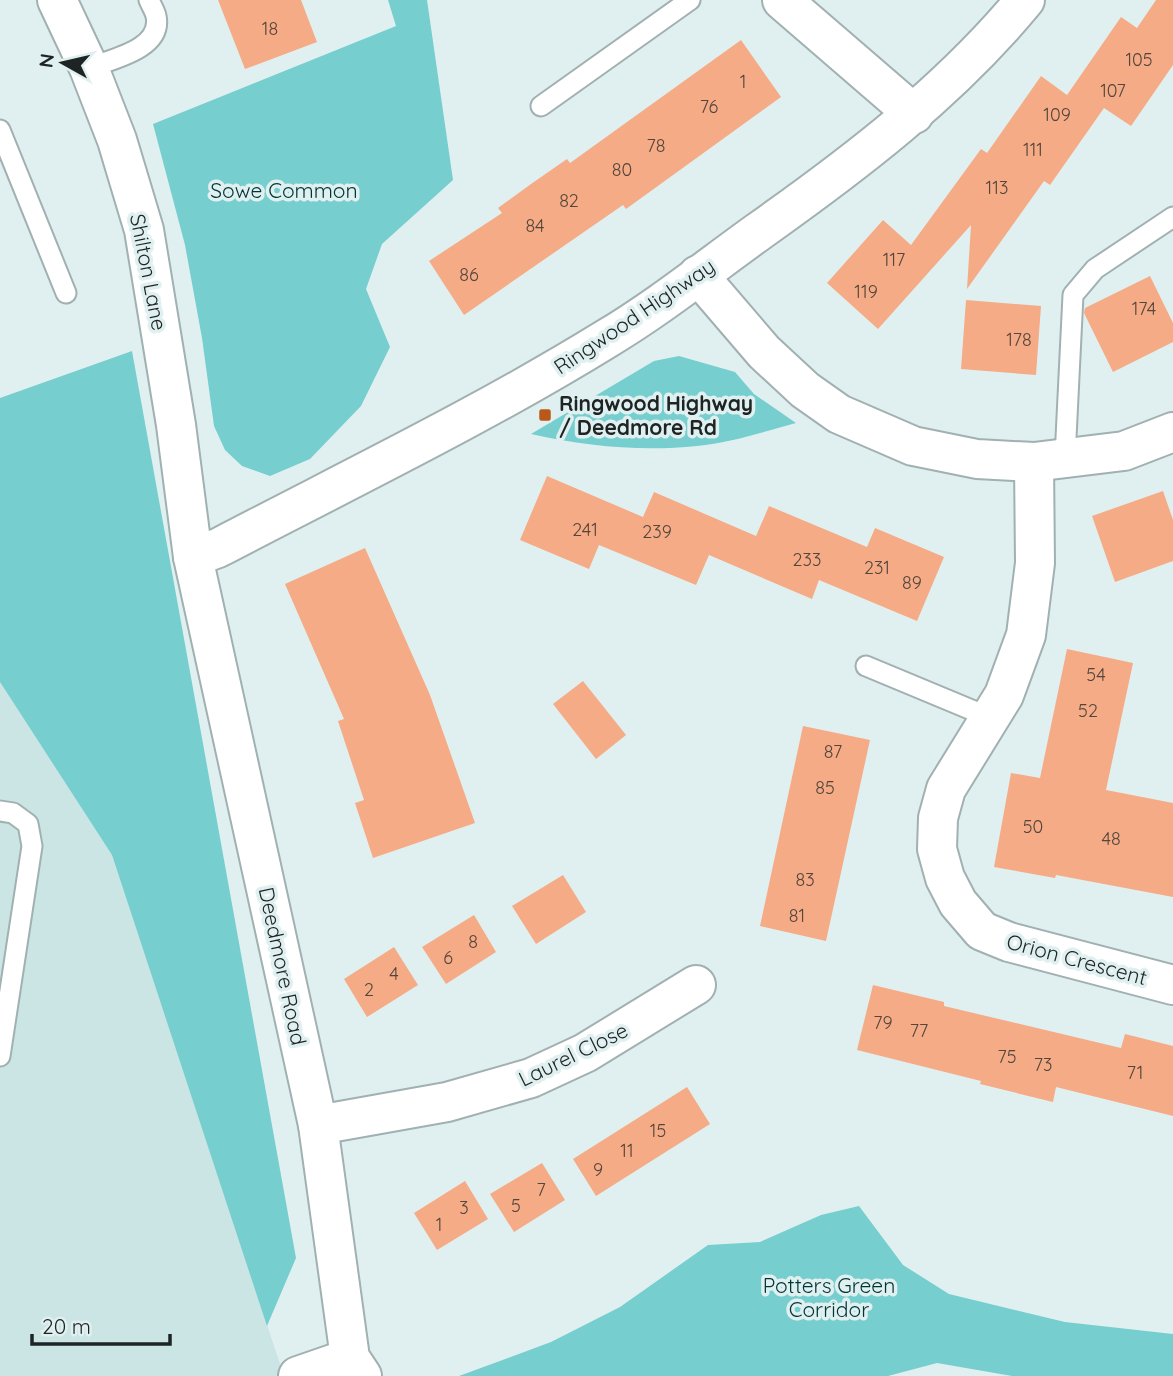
<svg xmlns="http://www.w3.org/2000/svg" width="1173" height="1376" font-family="Quicksand,sans-serif">
<style>
.built{fill:#cbe4e4}
.green{fill:#76cecf}
.building{fill:#f5ab86}
.lines{fill:none;stroke-linecap:round;stroke-linejoin:round}
.lane-casing{stroke:#a1b0b0;stroke-width:23}
.street-casing{stroke:#a1b0b0;stroke-width:42}
.secondary-casing{stroke:#a1b0b0;stroke-width:42}
.lane{stroke:#fff;stroke-width:19}
.street{stroke:#fff;stroke-width:38}
.secondary{stroke:#fff;stroke-width:38}
.poi-dot{fill:#ba581a;stroke:#e0f0f0;stroke-width:2.5}
.labels{text-anchor:middle;dominant-baseline:central;stroke-width:7;stroke-linejoin:round;paint-order:stroke}
.number-label{font-size:18px;fill:#54463c}
.park-label{font-size:21px;fill:#003536;stroke:#e0f0f0}
.street-label{font-size:21px;fill:#1e2424;stroke:#e0f0f0}
.poi-label{font-size:21px;font-weight:bold;fill:#1e2424;stroke:#e0f0f0;text-anchor:start}
</style>
<rect width="100%" height="100%" fill="#e0f0f0"/>
<!-- built -->
<path class="built" d="M 0,682 L 112,855 L 284,1376 L 0,1376 Z"/>
<!-- green -->
<g class="green">
<path d="M 388,0 L 427,0 L 453,180 L 382,244 L 366,289 L 390,347 L 361,406 L 310,459 L 270,476 L 242,466 L 225,450 L 214,426 L 202,338 L 185,245 L 153,124 L 396,26 Z"/>
<path d="M 132,351 L 296,1258 L 267,1326 L 112,855 L 0,682 L 0,398 Z"/>
<path d="M 679,356 L 735,372 L 754,394 L 796,423 C 763,432 730,443 697,446 C 641,452 586,446 531,434 L 654,361 Z"/>
<path d="M 859,1206 L 903,1265 L 949,1294 L 1065,1322 L 1173,1334 L 1173,1376 L 1012,1376 L 937,1363 L 888,1376 L 459,1376 L 551,1342 L 620,1307 L 708,1245 L 760,1242 L 821,1215 Z"/>
</g>
<!-- building -->
<g class="building">
<path d="M 218,0 L 301,0 L 317,42 L 245,69 Z"/>
<path d="M 1156,0 L 1173,0 L 1173,65 L 1131,126 L 1104,108 L 1050,185 L 1044,181 L 967,289 L 971,225 L 878,329 L 827,283 L 883,220 L 911,245 L 981,149 L 987,153 L 1041,76 L 1067,95 L 1121,17 L 1137,28 Z"/>
<path d="M 741,40 L 781,97 L 626,209 L 623,205 L 464,315 L 429,261 L 502,213 L 498,208 L 531,184 L 567,159 L 570,163 Z"/>
<path d="M 1150,276 L 1173,323 L 1173,342 L 1113,372 L 1084,313 L 1085,308 Z"/>
<path d="M 966,300 L 1041,306 L 1036,375 L 961,369 Z"/>
<path d="M 547,476 L 643,517 L 654,492 L 756,536 L 769,506 L 867,547 L 875,528 L 944,557 L 917,621 L 819,580 L 812,599 L 709,555 L 696,585 L 599,545 L 589,569 L 520,540 Z"/>
<path d="M 1163,491 L 1173,520 L 1173,561 L 1115,582 L 1092,516 Z"/>
<path d="M 365,548 L 430,695 L 475,823 L 373,858 L 355,803 L 364,800 L 338,721 L 344,719 L 285,584 Z"/>
<path d="M 1067,649 L 1133,663 L 1106,790 L 1173,803 L 1173,897 L 1056,875 L 1055,878 L 994,867 L 1011,773 L 1040,778 Z"/>
<path d="M 583,681 L 626,735 L 596,759 L 553,704 Z"/>
<path d="M 803,726 L 870,740 L 826,941 L 760,926 Z"/>
<path d="M 563,875 L 586,912 L 536,944 L 512,906 Z"/>
<path d="M 474,915 L 496,952 L 446,984 L 422,947 Z"/>
<path d="M 394,947 L 418,985 L 367,1017 L 344,979 Z"/>
<path d="M 873,985 L 944,1002 L 944,1006 L 1121,1048 L 1125,1034 L 1173,1046 L 1173,1116 L 1056,1087 L 1053,1102 L 980,1084 L 981,1081 L 857,1050 Z"/>
<path d="M 687,1087 L 710,1124 L 596,1196 L 573,1159 Z"/>
<path d="M 542,1163 L 565,1200 L 514,1232 L 490,1194 Z"/>
<path d="M 465,1181 L 488,1219 L 437,1250 L 414,1213 Z"/>
</g>
<g class="lines">
<defs>
<g id="lane">
<path d="M 89,68 C 112,59 163,49 156,16 C 155,11 151,5 149,0"/>
<path d="M 541,106 L 690,0"/>
<path d="M 0,130 L 66,293"/>
<path d="M 1065,458 L 1073,295 L 1095,269 L 1173,217"/>
<path d="M 866,666 L 991,718"/>
<path d="M 0,811 L 13,813 L 28,824 L 32,846 L 0,1056"/>
</g>
<g id="street">
<path d="M 782,0 L 914,114"/>
<path d="M 698,275 L 764,352 L 805,390 L 839,414 L 913,446 L 977,459 L 1034,462 L 1124,451 L 1173,432"/>
<path d="M 1034,462 L 1035,563 L 1026,635 L 1004,695 L 946,789 L 938,818 L 937,849 L 945,878 L 958,903 L 982,931 L 1009,942 L 1173,985"/>
<path d="M 318,1125 L 447,1102 L 531,1078 L 585,1053 L 696,985"/>
</g>
<g id="secondary">
<path d="M 57,0 L 89,68 L 117,140 L 144,230 L 176,425 L 193,557 L 318,1125 L 350,1358 L 362,1376"/>
<path d="M 193,557 L 218,548 C 348,480 481,416 606,339 C 658,308 708,268 758,232 C 854,164 949,92 1025,0"/>
<path d="M 298,1376 L 350,1358"/>
</g>
</defs>
<!-- lane casing -->
<use href="#lane" class="lane-casing"/>
<!-- street casing -->
<use href="#street" class="street-casing"/>
<!-- secondary casing -->
<use href="#secondary" class="secondary-casing"/>
<!-- lane -->
<use href="#lane" class="lane"/>
<!-- street -->
<use href="#street" class="street"/>
<!-- secondary -->
<use href="#secondary" class="secondary"/>
</g>
<!-- markers -->
<rect class="poi-dot" x="538" y="408" width="14" height="14" rx="3.5"/>
<g class="labels">
<!-- number labels -->
<g class="number-label">
<text x="270" y="28">18</text>
<text x="1139" y="59">105</text>
<text x="743" y="81">1</text>
<text x="1113" y="90">107</text>
<text x="709" y="106">76</text>
<text x="1057" y="114">109</text>
<text x="656" y="145">78</text>
<text x="1033" y="149">111</text>
<text x="622" y="169">80</text>
<text x="997" y="187">113</text>
<text x="569" y="200">82</text>
<text x="535" y="225">84</text>
<text x="894" y="259">117</text>
<text x="469" y="274">86</text>
<text x="866" y="291">119</text>
<text x="1144" y="308">174</text>
<text x="1019" y="339">178</text>
<text x="585" y="529">241</text>
<text x="657" y="531">239</text>
<text x="807" y="559">233</text>
<text x="877" y="567">231</text>
<text x="912" y="582">89</text>
<text x="1096" y="674">54</text>
<text x="1088" y="710">52</text>
<text x="833" y="751">87</text>
<text x="825" y="787">85</text>
<text x="1033" y="826">50</text>
<text x="1111" y="838">48</text>
<text x="805" y="879">83</text>
<text x="797" y="915">81</text>
<text x="473" y="941">8</text>
<text x="448" y="957">6</text>
<text x="394" y="973">4</text>
<text x="369" y="989">2</text>
<text x="883" y="1022">79</text>
<text x="919" y="1030">77</text>
<text x="1007" y="1056">75</text>
<text x="1043" y="1064">73</text>
<text x="1135" y="1072">71</text>
<text x="658" y="1130">15</text>
<text x="627" y="1150">11</text>
<text x="598" y="1169">9</text>
<text x="541" y="1189">7</text>
<text x="516" y="1205">5</text>
<text x="464" y="1207">3</text>
<text x="439" y="1224">1</text>
</g>
<!-- park labels -->
<g class="park-label">
<text x="284" y="190">Sowe Common</text>
<text x="829" y="1285">Potters Green<tspan x="829" dy="24">Corridor</tspan></text>
</g>
<!-- street labels -->
<g class="street-label">
<text transform="translate(149 272) rotate(79)">Shilton Lane</text>
<text transform="translate(634 316) rotate(-34)">Ringwood Highway</text>
<text transform="translate(1077 959) rotate(15)">Orion Crescent</text>
<text transform="translate(283 966) rotate(78)">Deedmore Road</text>
<text transform="translate(573 1054) rotate(-26)">Laurel Close</text>
</g>
<!-- poi labels -->
<g class="poi-label">
<text x="559" y="403">Ringwood Highway<tspan x="559" dy="24">/ Deedmore Rd</tspan></text>
</g>
</g>
<!-- north arrow -->
<g transform="translate(63 63) rotate(278)" stroke="#e0f0f0" stroke-width="5" paint-order="stroke">
<path d="M0-5L12 26L0 18L-12 26Z" fill="#1e2424"/>
<text y="-10" font-size="19" font-weight="bold" text-anchor="middle" fill="#1e2424">N</text>
</g>
<!-- scale -->
<path d="M32 1334v10h138v-10" fill="none" stroke="#1e2424" stroke-width="3.5"/>
<text x="42" y="1334" font-size="21" fill="#1e2424" stroke="#e0f0f0" stroke-width="5" paint-order="stroke">20 m</text>
</svg>
